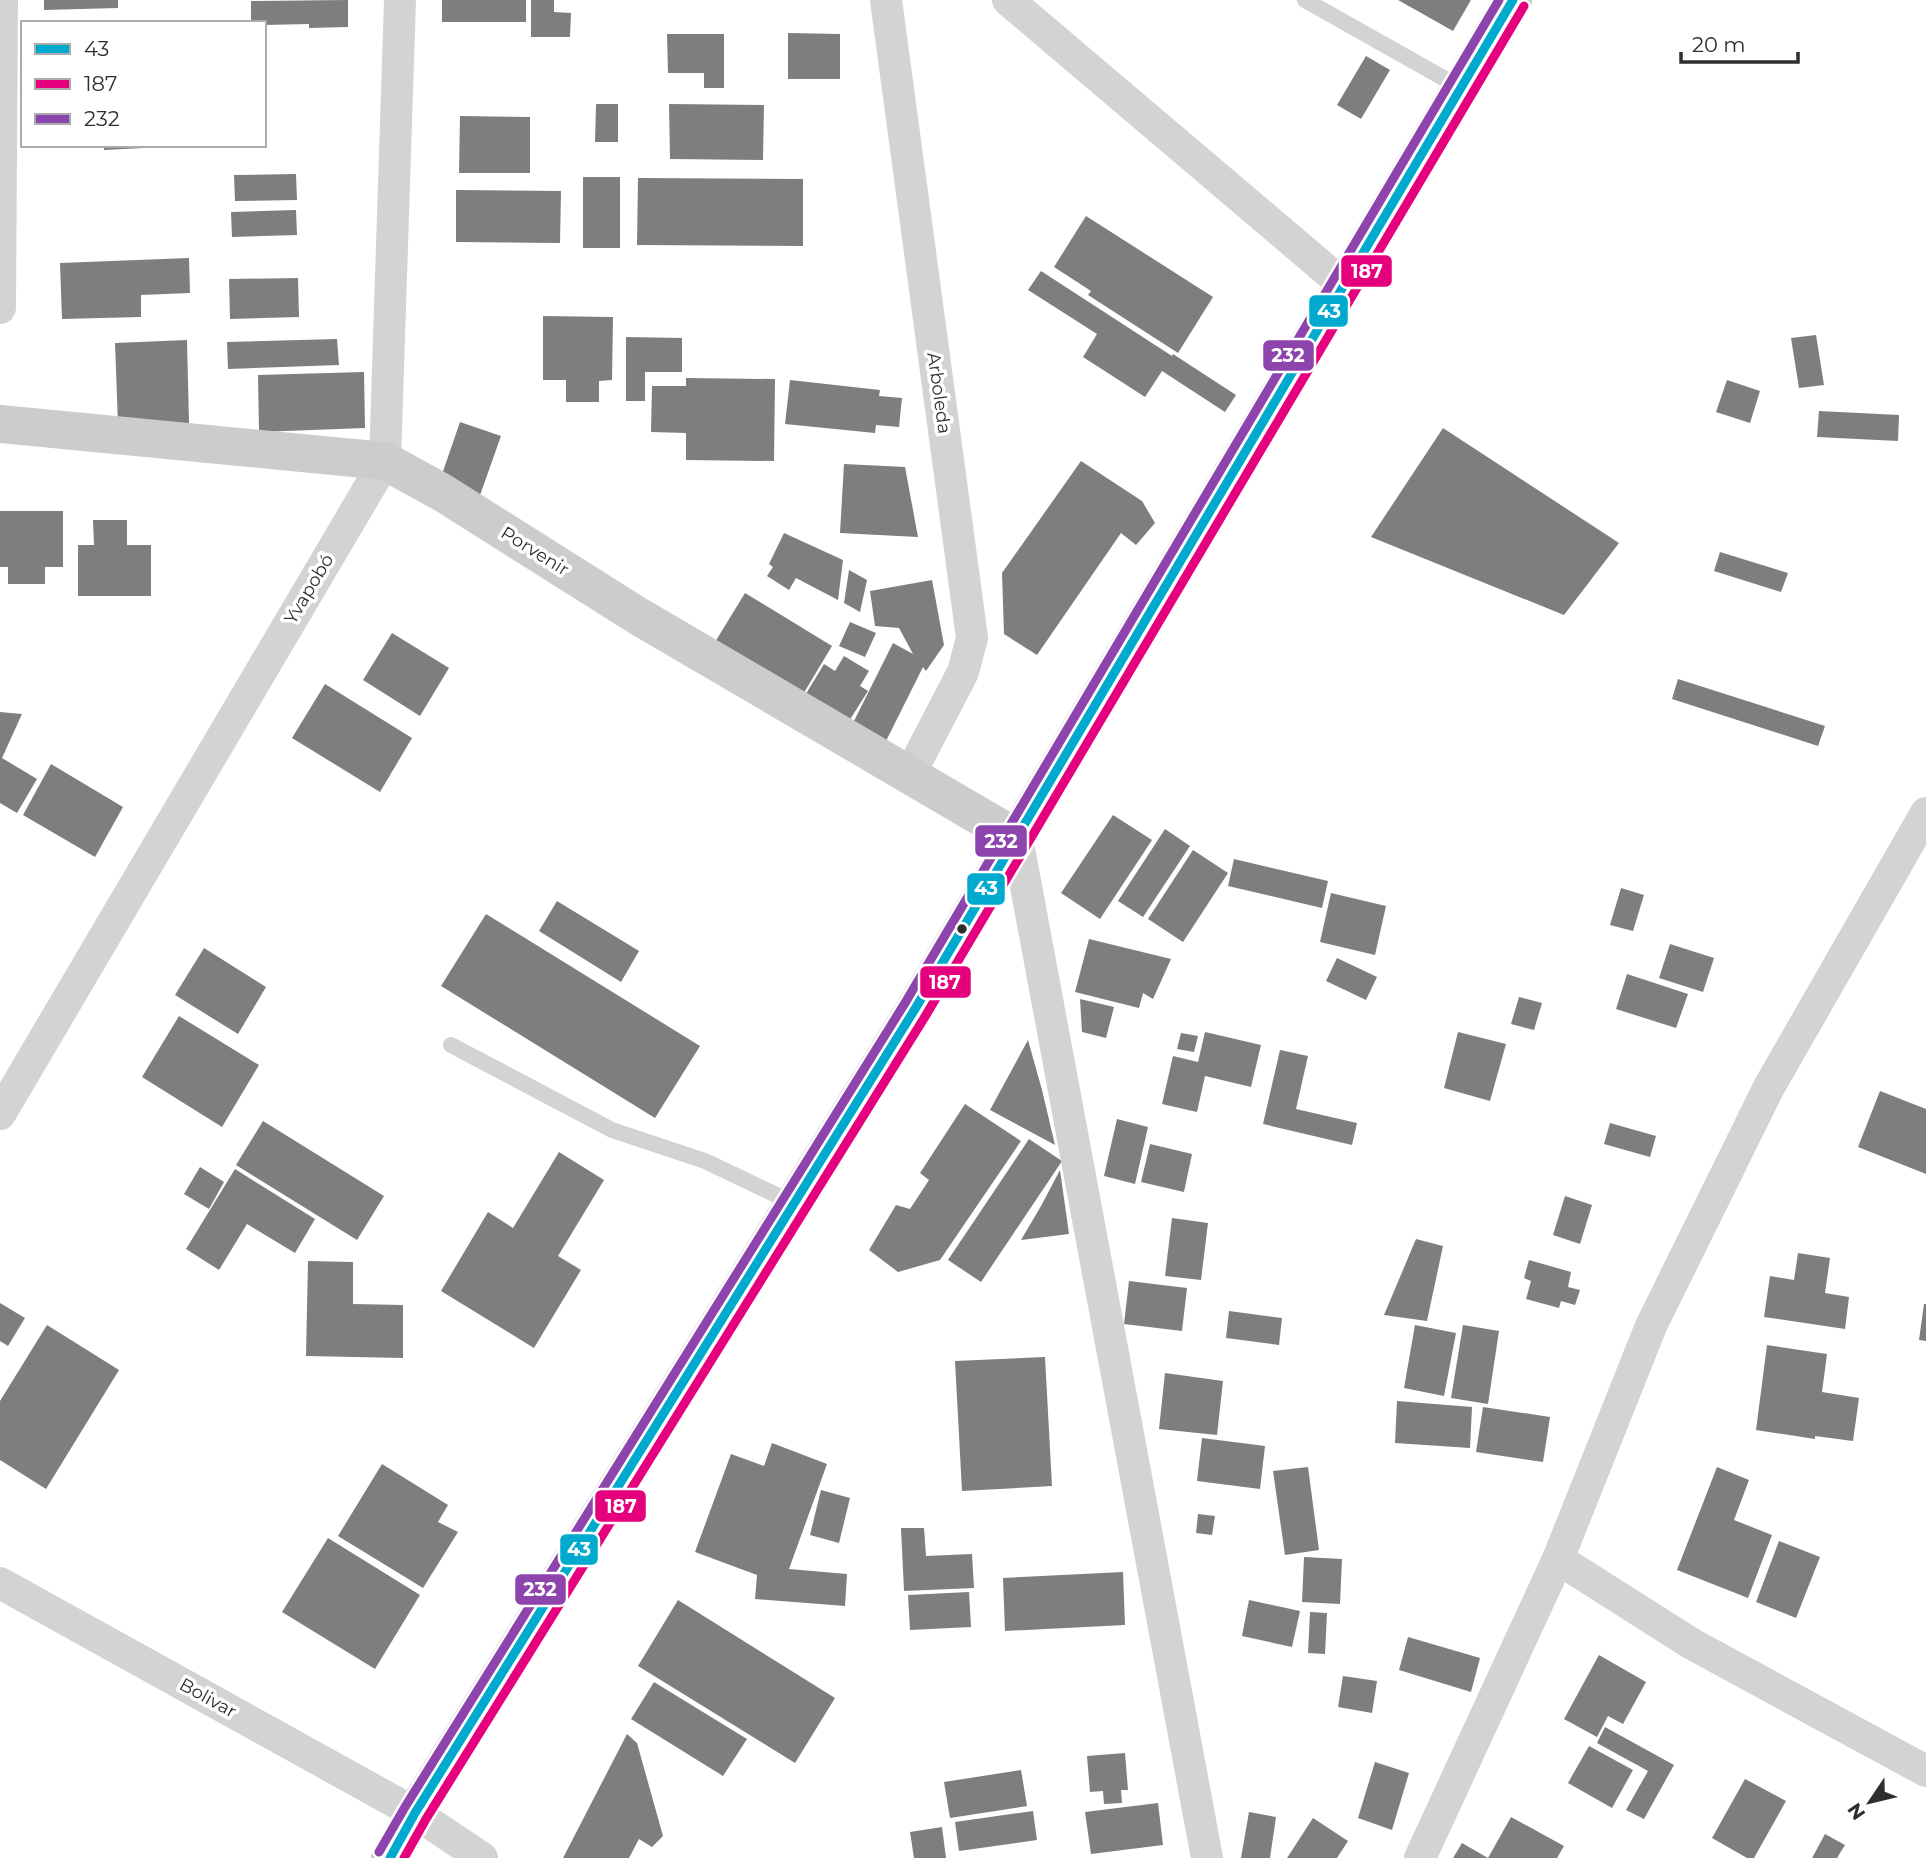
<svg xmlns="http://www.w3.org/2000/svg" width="1926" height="1858" font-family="Montserrat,sans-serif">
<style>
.building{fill:#7e7e7e}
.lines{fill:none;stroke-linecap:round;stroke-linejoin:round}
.lane{stroke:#d3d3d3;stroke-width:16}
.street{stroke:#d3d3d3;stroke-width:32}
.secondary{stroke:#ccc;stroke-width:38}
.primary{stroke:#c6c6c6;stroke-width:38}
.bus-1-casing{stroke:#fff;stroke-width:14}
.bus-2-casing{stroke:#fff;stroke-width:14}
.bus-3-casing{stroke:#fff;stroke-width:14}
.bus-1{stroke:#00a9ce;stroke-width:9}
.bus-2{stroke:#e5007d;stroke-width:9}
.bus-3{stroke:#8e44ad;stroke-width:9}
.bus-dot{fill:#2e2e2e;stroke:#fff;stroke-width:2.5}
.labels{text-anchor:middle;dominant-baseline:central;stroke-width:7;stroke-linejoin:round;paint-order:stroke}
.street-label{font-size:18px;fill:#2e2e2e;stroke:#fff}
.line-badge{stroke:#fff;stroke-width:2.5}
.badge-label{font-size:19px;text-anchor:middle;font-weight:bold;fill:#fff}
</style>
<rect width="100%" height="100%" fill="#fff"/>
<!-- building -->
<g class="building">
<path d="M 44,0 L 118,0 L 118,8 L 44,10 Z"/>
<path d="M 348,0 L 348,27 L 309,28 L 309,24 L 264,25 L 264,23 L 251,23 L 251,1 Z"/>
<rect x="442" y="0" width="84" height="22"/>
<path d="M 531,0 L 554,0 L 554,12 L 571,13 L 570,37 L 531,37 Z"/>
<path d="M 1398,0 L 1471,0 L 1453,31 Z"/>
<path d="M 788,33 L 840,34 L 840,79 L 788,79 Z"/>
<path d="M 667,34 L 724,34 L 724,88 L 704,88 L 704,73 L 668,73 Z"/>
<path d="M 1366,56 L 1390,70 L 1361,119 L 1337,105 Z"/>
<path d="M 596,104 L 618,104 L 618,142 L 595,142 Z"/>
<path d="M 669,104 L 764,105 L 763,160 L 670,159 Z"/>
<path d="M 460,116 L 530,117 L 530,173 L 459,173 Z"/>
<path d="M 104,145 L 144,145 L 144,148 L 104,150 Z"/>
<path d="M 296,174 L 297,200 L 235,201 L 234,175 Z"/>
<rect x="583" y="177" width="37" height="71"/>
<path d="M 638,178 L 803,179 L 803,246 L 637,245 Z"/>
<path d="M 456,190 L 561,191 L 560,243 L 456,242 Z"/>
<path d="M 296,210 L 297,235 L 232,237 L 231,212 Z"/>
<path d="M 1086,216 L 1213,297 L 1178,353 L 1088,295 L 1091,291 L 1054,267 Z"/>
<path d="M 189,258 L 190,293 L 141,295 L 141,317 L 62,319 L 60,263 Z"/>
<path d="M 1041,271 L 1172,356 L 1173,354 L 1236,395 L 1225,412 L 1162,371 L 1145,397 L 1083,357 L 1097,334 L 1028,290 Z"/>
<path d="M 298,278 L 299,317 L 230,319 L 229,279 Z"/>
<path d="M 543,316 L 613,317 L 612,380 L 599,381 L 599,402 L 566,402 L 566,380 L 543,380 Z"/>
<path d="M 1816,335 L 1824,385 L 1799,388 L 1791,338 Z"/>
<path d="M 626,337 L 682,338 L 682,372 L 645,372 L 645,401 L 626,401 Z"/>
<path d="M 337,339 L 339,365 L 228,369 L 227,342 Z"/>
<path d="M 187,340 L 189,423 L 118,425 L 115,343 Z"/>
<path d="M 364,372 L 365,428 L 259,432 L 258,375 Z"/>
<path d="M 686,378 L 775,379 L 774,461 L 686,460 L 686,433 L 651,432 L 652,386 L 686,386 Z"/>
<path d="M 790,380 L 880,390 L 879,396 L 902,398 L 899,427 L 876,425 L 875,433 L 785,424 Z"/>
<path d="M 1727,380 L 1760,391 L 1750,423 L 1716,412 Z"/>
<path d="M 1819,411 L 1899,415 L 1898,441 L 1817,437 Z"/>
<path d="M 460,422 L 501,436 L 479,498 L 439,483 Z"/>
<path d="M 1443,428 L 1619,543 L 1564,615 L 1371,537 Z"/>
<path d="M 1081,461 L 1142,501 L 1155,523 L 1136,545 L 1121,533 L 1037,655 L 1004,634 L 1002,573 Z"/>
<path d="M 844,464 L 905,467 L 918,537 L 840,533 Z"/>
<path d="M 0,511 L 63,511 L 63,567 L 45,567 L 45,584 L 8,584 L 8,567 L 0,567 Z"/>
<path d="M 93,520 L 127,520 L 127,545 L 151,545 L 151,596 L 78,596 L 78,545 L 94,545 Z"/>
<path d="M 784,533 L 843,560 L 838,600 L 796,578 L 789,590 L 767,576 L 773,567 L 769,564 Z"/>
<path d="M 1720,552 L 1788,573 L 1781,592 L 1714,571 Z"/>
<path d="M 849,570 L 867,580 L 860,612 L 844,603 Z"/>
<path d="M 932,580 L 944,645 L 926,671 L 923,667 L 886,741 L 852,725 L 893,643 L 913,654 L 899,628 L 875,626 L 870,591 Z"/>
<path d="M 745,593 L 832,646 L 799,701 L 712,647 Z"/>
<path d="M 850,622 L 876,633 L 865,657 L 839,646 Z"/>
<path d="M 392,633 L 449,668 L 420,716 L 363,680 Z"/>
<path d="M 844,656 L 869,671 L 860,686 L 868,691 L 844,729 L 801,702 L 824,664 L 835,671 Z"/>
<path d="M 1678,679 L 1825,726 L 1818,746 L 1672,699 Z"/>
<path d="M 325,684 L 412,738 L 380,792 L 292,738 Z"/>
<path d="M 0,712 L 22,714 L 2,758 L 37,779 L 17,813 L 0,803 Z"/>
<path d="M 51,764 L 123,807 L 95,857 L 23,815 Z"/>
<path d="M 1113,815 L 1152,840 L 1100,919 L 1061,893 Z"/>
<path d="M 1165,829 L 1190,846 L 1143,917 L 1118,901 Z"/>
<path d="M 1193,850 L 1228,873 L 1183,942 L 1148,919 Z"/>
<path d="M 1234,859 L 1328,881 L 1322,908 L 1228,886 Z"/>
<path d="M 1621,888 L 1644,895 L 1633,931 L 1610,925 Z"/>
<path d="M 1331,893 L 1386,906 L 1375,955 L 1320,942 Z"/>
<path d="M 557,901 L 639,951 L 621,982 L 539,931 Z"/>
<path d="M 486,914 L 700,1046 L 655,1118 L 441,986 Z"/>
<path d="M 1089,939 L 1171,959 L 1153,999 L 1143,993 L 1139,1008 L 1075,992 Z"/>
<path d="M 1670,944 L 1714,958 L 1703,992 L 1659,978 Z"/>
<path d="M 204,948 L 266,987 L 238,1034 L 175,995 Z"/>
<path d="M 1337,958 L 1377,977 L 1366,1000 L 1326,981 Z"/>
<path d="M 1627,974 L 1688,994 L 1676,1028 L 1616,1009 Z"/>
<path d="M 1519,997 L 1542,1003 L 1534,1030 L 1511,1024 Z"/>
<path d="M 1080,999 L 1114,1007 L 1106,1038 L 1082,1032 Z"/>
<path d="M 179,1016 L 259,1065 L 222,1127 L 142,1077 Z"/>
<path d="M 1205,1032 L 1261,1045 L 1251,1087 L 1205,1076 L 1197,1112 L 1162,1104 L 1173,1056 L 1198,1062 Z"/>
<path d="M 1458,1032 L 1506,1044 L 1490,1101 L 1444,1088 Z"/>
<path d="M 1181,1033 L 1198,1036 L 1194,1052 L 1177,1049 Z"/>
<path d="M 1028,1040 L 1042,1090 L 1055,1145 L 990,1110 Z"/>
<path d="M 1280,1050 L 1308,1056 L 1296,1109 L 1357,1123 L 1352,1145 L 1263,1124 Z"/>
<path d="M 1880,1091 L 1926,1109 L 1926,1174 L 1858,1147 Z"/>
<path d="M 965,1104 L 1021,1141 L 940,1260 L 898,1272 L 869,1250 L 896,1205 L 910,1209 L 929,1180 L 920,1173 Z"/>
<path d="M 1117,1119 L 1148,1127 L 1135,1184 L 1104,1176 Z"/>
<path d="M 263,1121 L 384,1196 L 357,1240 L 236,1165 Z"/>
<path d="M 1610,1123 L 1656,1136 L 1650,1157 L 1604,1144 Z"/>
<path d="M 1029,1139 L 1062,1161 L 981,1282 L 948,1260 Z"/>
<path d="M 1150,1144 L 1192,1154 L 1184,1192 L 1141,1182 Z"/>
<path d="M 559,1152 L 604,1180 L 558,1256 L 581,1270 L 534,1348 L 441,1291 L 488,1212 L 513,1228 Z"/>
<path d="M 200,1167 L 224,1182 L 209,1209 L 184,1194 Z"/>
<path d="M 235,1169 L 315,1219 L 295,1253 L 247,1224 L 219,1270 L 186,1249 Z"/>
<path d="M 1060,1170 L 1069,1234 L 1021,1240 L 1041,1206 Z"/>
<path d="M 1565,1196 L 1592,1205 L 1580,1244 L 1553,1235 Z"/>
<path d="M 1172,1218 L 1208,1223 L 1201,1280 L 1165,1276 Z"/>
<path d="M 1416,1239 L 1443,1246 L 1427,1321 L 1384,1315 Z"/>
<path d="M 1798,1253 L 1830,1258 L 1825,1293 L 1849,1297 L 1845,1329 L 1764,1317 L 1770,1276 L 1794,1280 Z"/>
<path d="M 1529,1260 L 1571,1272 L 1568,1287 L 1580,1290 L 1575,1305 L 1561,1301 L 1559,1308 L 1526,1299 L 1531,1281 L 1524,1278 Z"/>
<path d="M 308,1261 L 353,1262 L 353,1304 L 403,1305 L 403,1358 L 306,1356 Z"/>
<path d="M 1129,1281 L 1187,1288 L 1182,1331 L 1124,1324 Z"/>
<path d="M 0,1303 L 25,1318 L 8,1346 L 0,1341 Z"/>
<path d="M 1924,1304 L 1926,1304 L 1926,1341 L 1919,1340 Z"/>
<path d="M 1229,1311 L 1282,1318 L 1279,1345 L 1226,1338 Z"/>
<path d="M 47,1325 L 119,1370 L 46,1489 L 0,1460 L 0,1401 Z"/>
<path d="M 1415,1325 L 1456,1333 L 1444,1396 L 1404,1388 Z"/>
<path d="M 1463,1325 L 1499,1331 L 1488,1404 L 1451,1398 Z"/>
<path d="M 1767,1345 L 1827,1354 L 1822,1392 L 1859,1398 L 1853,1441 L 1815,1436 L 1815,1439 L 1756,1430 Z"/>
<path d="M 1045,1357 L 1052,1486 L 962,1491 L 955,1361 Z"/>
<path d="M 1165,1373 L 1223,1381 L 1217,1435 L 1159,1429 Z"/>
<path d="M 1397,1401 L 1472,1407 L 1470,1448 L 1395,1443 Z"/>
<path d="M 1483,1407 L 1550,1417 L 1543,1462 L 1476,1452 Z"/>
<path d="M 1202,1438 L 1265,1446 L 1260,1489 L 1197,1481 Z"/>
<path d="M 772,1443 L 827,1464 L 789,1569 L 847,1574 L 845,1606 L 755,1599 L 757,1575 L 695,1552 L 731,1454 L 764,1466 Z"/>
<path d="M 382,1464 L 448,1505 L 438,1522 L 458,1532 L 423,1588 L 338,1536 Z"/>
<path d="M 1308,1467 L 1319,1550 L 1285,1555 L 1273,1471 Z"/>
<path d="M 1717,1467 L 1749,1480 L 1734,1520 L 1772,1535 L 1748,1598 L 1677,1570 Z"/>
<path d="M 821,1490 L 850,1498 L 839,1543 L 810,1535 Z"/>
<path d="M 1198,1514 L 1215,1516 L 1212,1535 L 1196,1533 Z"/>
<path d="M 901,1528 L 924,1528 L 926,1556 L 972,1554 L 974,1588 L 904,1591 Z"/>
<path d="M 328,1538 L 420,1595 L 375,1669 L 282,1612 Z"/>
<path d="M 1779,1541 L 1820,1557 L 1796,1618 L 1756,1602 Z"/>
<path d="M 1304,1557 L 1342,1559 L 1340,1604 L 1302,1602 Z"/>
<path d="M 1123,1572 L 1125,1625 L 1005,1631 L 1003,1578 Z"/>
<path d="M 969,1592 L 971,1627 L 910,1630 L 908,1595 Z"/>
<path d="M 678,1600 L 835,1698 L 795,1763 L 638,1666 Z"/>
<path d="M 1249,1600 L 1300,1611 L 1292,1647 L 1242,1636 Z"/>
<path d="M 1310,1612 L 1327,1613 L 1325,1654 L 1308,1653 Z"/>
<path d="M 1408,1637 L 1480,1658 L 1471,1692 L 1399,1670 Z"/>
<path d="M 1599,1655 L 1646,1682 L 1623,1724 L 1608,1716 L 1597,1737 L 1564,1719 Z"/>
<path d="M 1343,1676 L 1377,1681 L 1372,1713 L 1338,1707 Z"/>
<path d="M 654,1682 L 747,1739 L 723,1776 L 631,1719 Z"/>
<path d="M 1605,1727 L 1674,1765 L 1644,1819 L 1626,1810 L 1648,1771 L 1597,1743 Z"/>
<path d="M 627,1734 L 637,1743 L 663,1836 L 652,1847 L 639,1839 L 629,1858 L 563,1858 Z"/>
<path d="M 1589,1746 L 1633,1770 L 1612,1808 L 1568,1783 Z"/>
<path d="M 1125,1753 L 1128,1790 L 1121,1790 L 1122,1803 L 1104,1804 L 1103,1791 L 1090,1792 L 1087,1756 Z"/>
<path d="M 1375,1762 L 1409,1773 L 1392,1830 L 1358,1818 Z"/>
<path d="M 1021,1770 L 1027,1806 L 950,1818 L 944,1782 Z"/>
<path d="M 1745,1779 L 1786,1801 L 1754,1858 L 1747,1858 L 1712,1838 Z"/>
<path d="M 1158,1803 L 1163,1845 L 1091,1854 L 1085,1812 Z"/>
<path d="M 1033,1811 L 1037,1840 L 959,1851 L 955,1822 Z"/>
<path d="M 1249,1812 L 1276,1817 L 1270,1858 L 1241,1858 Z"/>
<path d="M 1511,1817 L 1564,1846 L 1557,1858 L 1453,1858 L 1462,1843 L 1488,1858 Z"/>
<path d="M 1313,1818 L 1348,1841 L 1337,1858 L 1287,1858 Z"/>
<path d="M 942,1827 L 946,1858 L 914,1858 L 910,1832 Z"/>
<path d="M 1825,1834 L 1845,1845 L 1837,1858 L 1812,1858 Z"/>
</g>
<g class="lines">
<!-- lane -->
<g class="lane">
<path d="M 1305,0 L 1461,88"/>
<path d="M 451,1045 L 612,1130 L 705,1161 L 795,1204"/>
</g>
<!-- street -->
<g class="street">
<path d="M 886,0 L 972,638 L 963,672 L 910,774"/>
<path d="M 1008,0 L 1345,286"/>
<path d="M 0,308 L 2,0"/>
<path d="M 1017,838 L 1207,1858"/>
<path d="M 0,1114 L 385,461 L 400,0"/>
<path d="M 1558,1559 L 1692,1644 L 1926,1771"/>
<path d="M 0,1583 L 415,1813 L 482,1858"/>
<path d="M 1420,1858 L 1558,1559 L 1651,1326 L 1769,1087 L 1926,813"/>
</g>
<!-- secondary -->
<path class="secondary" d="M 0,424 L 385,461 L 443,493 L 638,616 L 1017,838"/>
<!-- primary -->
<path class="primary" d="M 390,1858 L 415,1813 L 915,1009 L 1513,0"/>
<defs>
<path id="bus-1" d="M 390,1858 L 415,1813 L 915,1009 L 1513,0"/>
<path id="bus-2" d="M 404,1858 L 426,1819 L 926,1015 L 1524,6"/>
<path id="bus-3" d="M 379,1852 L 405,1807 L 905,1003 L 1499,0"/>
</defs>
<!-- bus-1 casing -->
<use href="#bus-1" class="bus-1-casing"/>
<!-- bus-2 casing -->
<use href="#bus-2" class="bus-2-casing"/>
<!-- bus-3 casing -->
<use href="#bus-3" class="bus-3-casing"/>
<!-- bus-1 -->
<use href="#bus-1" class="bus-1"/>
<!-- bus-2 -->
<use href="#bus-2" class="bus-2"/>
<!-- bus-3 -->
<use href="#bus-3" class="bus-3"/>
</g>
<!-- markers -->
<circle class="bus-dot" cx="962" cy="929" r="6"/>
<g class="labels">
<!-- street labels -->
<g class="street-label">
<text transform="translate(939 393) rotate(82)">Arboleda</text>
<text transform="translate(535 551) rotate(32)">Porvenir</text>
<text transform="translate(309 589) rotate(-59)">Yvapobó</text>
<text transform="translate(208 1698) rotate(29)">Bolivar</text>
</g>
</g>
<g class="line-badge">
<rect x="1340" y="254" width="53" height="34" rx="7" fill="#e5007d"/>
<rect x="1308" y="294" width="41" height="34" rx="7" fill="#00a9ce"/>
<rect x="1262" y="339" width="53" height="33" rx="7" fill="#8e44ad"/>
<rect x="974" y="824" width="54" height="34" rx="7" fill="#8e44ad"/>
<rect x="966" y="872" width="40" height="34" rx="7" fill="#00a9ce"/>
<rect x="919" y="965" width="53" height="34" rx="7" fill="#e5007d"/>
<rect x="594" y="1489" width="53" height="34" rx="7" fill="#e5007d"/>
<rect x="559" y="1533" width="40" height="33" rx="7" fill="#00a9ce"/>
<rect x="514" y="1573" width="53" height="33" rx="7" fill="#8e44ad"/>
</g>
<g class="badge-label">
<text x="1367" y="278">187</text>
<text x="1329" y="318">43</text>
<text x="1288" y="362">232</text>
<text x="1001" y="848">232</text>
<text x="986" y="895">43</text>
<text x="945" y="989">187</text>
<text x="621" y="1513">187</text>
<text x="579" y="1556">43</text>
<text x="540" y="1596">232</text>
</g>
<!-- legend -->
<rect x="21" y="21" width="245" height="126" fill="#ffffff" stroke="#ababab" stroke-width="2"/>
<rect x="35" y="44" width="35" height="10" fill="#00a9ce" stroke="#ababab" stroke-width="2"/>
<text x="84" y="56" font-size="21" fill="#2e2e2e">43</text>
<rect x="35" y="79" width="35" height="10" fill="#e5007d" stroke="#ababab" stroke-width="2"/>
<text x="84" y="91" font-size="21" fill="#2e2e2e">187</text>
<rect x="35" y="114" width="35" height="10" fill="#8e44ad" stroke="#ababab" stroke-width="2"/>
<text x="84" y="126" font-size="21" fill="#2e2e2e">232</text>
<!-- north arrow -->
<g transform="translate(1870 1802) rotate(235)" stroke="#ffffff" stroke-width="5" paint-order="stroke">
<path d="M0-5L12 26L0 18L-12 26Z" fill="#2e2e2e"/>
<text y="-10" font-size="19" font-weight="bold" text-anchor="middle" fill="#2e2e2e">N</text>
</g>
<!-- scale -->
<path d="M1681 52v10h117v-10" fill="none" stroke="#2e2e2e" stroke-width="3.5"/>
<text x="1692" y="52" font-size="21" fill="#2e2e2e" stroke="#ffffff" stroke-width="5" paint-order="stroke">20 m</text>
</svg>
